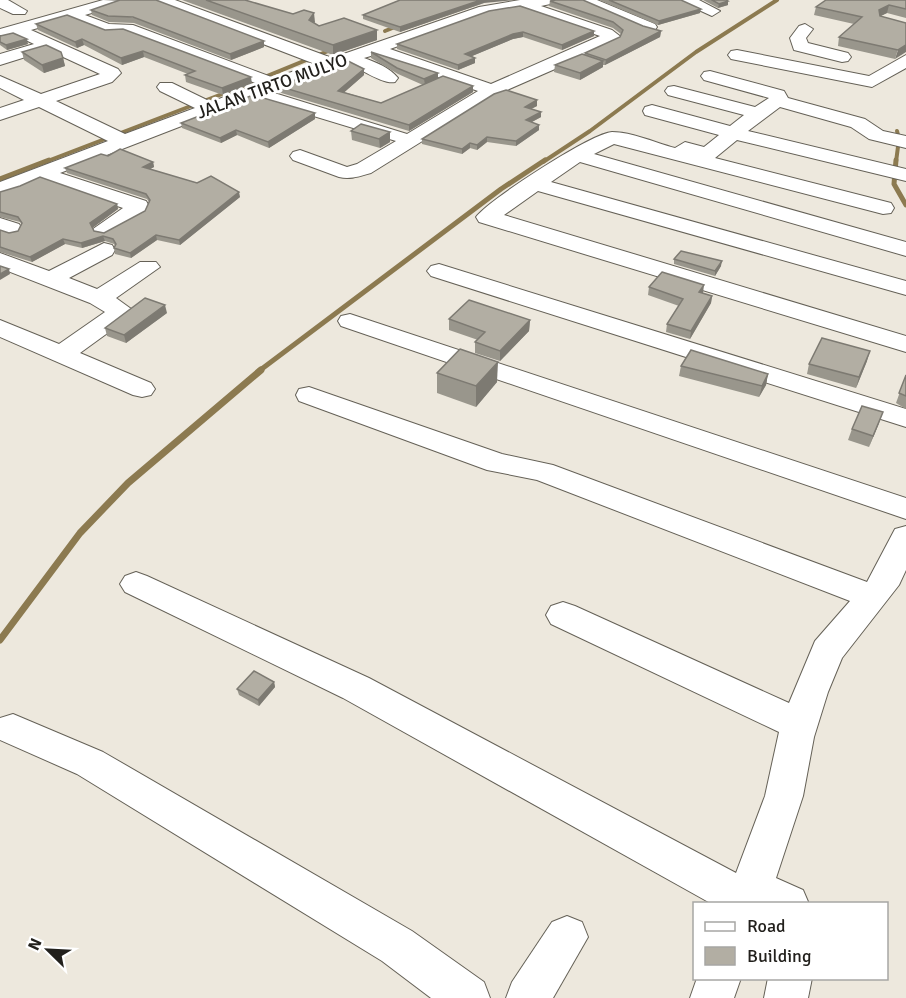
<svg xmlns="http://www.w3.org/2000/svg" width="906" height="998" font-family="Signika,sans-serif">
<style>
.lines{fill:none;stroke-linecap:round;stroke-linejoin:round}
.stream-far2{stroke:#8c7a50;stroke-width:4}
.stream-far1{stroke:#8c7a50;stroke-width:5}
.stream{stroke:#8c7a50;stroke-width:7}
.minor-casing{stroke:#656157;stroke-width:2}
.minor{fill:#fff;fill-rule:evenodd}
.wall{fill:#99968c}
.shaded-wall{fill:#7d7a72}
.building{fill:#b2aea3;stroke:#7d7a72;stroke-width:1.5}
.labels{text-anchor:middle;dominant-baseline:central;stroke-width:6;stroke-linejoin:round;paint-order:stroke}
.far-street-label{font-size:18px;fill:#22201c;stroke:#fff}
</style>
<rect width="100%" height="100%" fill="#ede8dd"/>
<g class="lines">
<!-- stream-far2 -->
<g class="stream-far2">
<path d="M 385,31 L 400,25"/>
<path d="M 243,86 L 333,49"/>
<path d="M 45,162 L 230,91"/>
<path d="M 543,162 L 590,131 L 696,52 L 777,0"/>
<path d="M 896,162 L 899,139 L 897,131"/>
</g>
<!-- stream-far1 -->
<g class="stream-far1">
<path d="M 896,160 L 894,184 L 906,205"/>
<path d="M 0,179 L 49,160"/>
<path d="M 259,371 L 501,189 L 545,160"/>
</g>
<!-- stream -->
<path class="stream" d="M 0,640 L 80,533 L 128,483 L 261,370"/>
<defs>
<g id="minor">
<path d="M 0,0 L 8,0 L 27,11 L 25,14 L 13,14 L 0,8 Z"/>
<path d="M 103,0 L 125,1 L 122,4 L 85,15 L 109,24 L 133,25 L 274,78 L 315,64 L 156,3 L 153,0 L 175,0 L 332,58 L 479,7 L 520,0 L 558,0 L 555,3 L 541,6 L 612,30 L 621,37 L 619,41 L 498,94 L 371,173 C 360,176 350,180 339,177 L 293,160 L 290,156 L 293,152 L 300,150 L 347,167 L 357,164 L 396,141 L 254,98 L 60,173 L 146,201 L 149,206 L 145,214 L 104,236 L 96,234 L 93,229 L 123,208 L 41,180 L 0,195 L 0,182 L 108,141 L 39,107 L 0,120 L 0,108 L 24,100 L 0,88 L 0,76 L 41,94 L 100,74 L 48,50 L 0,65 L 0,54 L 34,44 L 15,35 L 0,35 L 0,29 ZM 520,9 L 600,36 L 491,84 L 390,49 L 488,14 ZM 69,19 L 107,34 L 125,33 L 258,84 L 211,102 L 172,83 L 160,83 L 157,87 L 160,91 L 195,108 L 125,134 L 56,101 L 112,82 L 121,73 L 118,69 L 31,30 ZM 374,55 L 478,91 L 407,134 L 271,92 L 348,64 C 361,69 384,85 395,82 L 398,78 C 389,67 377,63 364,58 Z"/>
<path d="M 576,0 L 597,0 L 655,24 L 657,27 L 655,30 L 643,30 Z"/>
<path d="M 677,0 L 699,0 L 720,11 L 712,16 Z"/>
<path d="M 805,24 L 813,29 L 806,38 L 808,43 L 848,53 L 851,57 L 848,61 L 842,62 L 794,50 L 790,38 L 799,26 Z"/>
<path d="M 737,50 L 869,76 L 906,55 L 906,68 L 872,87 L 731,59 L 728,55 L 731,51 Z"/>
<path d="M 710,71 L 784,91 L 788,98 L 865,119 L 883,131 L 906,136 L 906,148 L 869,139 L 851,127 L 780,107 L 748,131 L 906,169 L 906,181 L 737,140 L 715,158 L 891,203 L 894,208 L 891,213 L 883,214 L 614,144 L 594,154 L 906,242 L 906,256 L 580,162 L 551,182 L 906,281 L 906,295 L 538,191 L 504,215 L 906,336 L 906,352 L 479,222 L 476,217 C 488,200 592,133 612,132 C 632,132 656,143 675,148 L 685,142 L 704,147 L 719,135 L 645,115 L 643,111 L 645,107 L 652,105 L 730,126 L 744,115 L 668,95 L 665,91 L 668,87 L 674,86 L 755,107 L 769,98 L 704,80 L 701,76 L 704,72 Z"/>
<path d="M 0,218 L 19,224 L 22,229 L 19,234 L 11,236 L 0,233 Z"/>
<path d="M 104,243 L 112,245 L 115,250 L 112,255 L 69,278 L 97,289 L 140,262 L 156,262 L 160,267 L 116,298 L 134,311 L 131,316 L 80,353 L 151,383 L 155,389 L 151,395 L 142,397 L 133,395 L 0,337 L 0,320 L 59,344 L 105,312 L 90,303 L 0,268 L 0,253 L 49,271 Z"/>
<path d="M 439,264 L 906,409 L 906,427 L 431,276 L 427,271 L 431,266 Z"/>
<path d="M 350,314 L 906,498 L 906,519 L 341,326 L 338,321 L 341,316 Z"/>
<path d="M 309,387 L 502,454 L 553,465 L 867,582 L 895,529 L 906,526 L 906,570 L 899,585 L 842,658 L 828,692 L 814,737 L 803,796 L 776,878 L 803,890 L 809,904 L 712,904 L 343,698 L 125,592 L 120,584 L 125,576 L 136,572 L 147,576 L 369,678 L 736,873 L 765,796 L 779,732 L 551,624 L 546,615 L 551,606 L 563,602 L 575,606 L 789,703 L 815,641 L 850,601 L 537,480 L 487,470 L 299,401 L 296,395 L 299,389 Z"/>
<path d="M 13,714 L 103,752 L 412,931 L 484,982 L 490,998 L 431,998 L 382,961 L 77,774 L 0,740 L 0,718 Z"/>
<path d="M 567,916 L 582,922 L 588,937 L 553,998 L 506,998 L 512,982 L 552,922 Z"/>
<path d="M 697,978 L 741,978 L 734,998 L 690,998 Z"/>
<path d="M 768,978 L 812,978 L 808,998 L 764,998 Z"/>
</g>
</defs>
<!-- minor casing -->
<use href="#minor" class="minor-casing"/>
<!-- minor -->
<use href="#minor" class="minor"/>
</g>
<!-- wall -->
<g class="wall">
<path d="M 182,0 L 245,0 L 293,14 L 314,13 L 314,23 L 319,26 L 377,40 L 333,55 Z"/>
<path d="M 599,0 L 681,0 L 700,13 L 658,25 Z"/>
<path d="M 703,0 L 726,0 L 728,1 L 728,5 L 718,8 Z"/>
<path d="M 906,0 L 906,18 L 887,13 L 880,16 L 906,23 L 895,59 L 838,46 L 839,37 L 854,24 L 814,15 L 816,7 Z"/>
<path d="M 550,1 L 661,31 L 660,37 L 605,65 L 603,65 L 603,67 L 580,80 L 554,72 L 555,65 L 585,55 L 585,53 L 620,37 L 621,34 L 613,28 L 549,6 Z"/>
<path d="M 484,3 L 400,32 L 363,19 L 363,15 Z"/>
<path d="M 520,6 L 594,31 L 594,36 L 562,50 L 523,37 L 513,39 L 472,56 L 475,58 L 475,63 L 458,70 L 397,49 L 397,44 Z"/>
<path d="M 91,10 L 264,41 L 264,47 L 231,60 L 134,23 L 109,22 L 92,15 Z"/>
<path d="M 36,24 L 105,30 L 252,84 L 223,95 L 186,82 L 185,75 L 188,74 L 144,57 L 122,65 L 84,45 L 77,48 L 38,30 Z"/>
<path d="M 0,36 L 28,44 L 7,50 L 0,45 Z"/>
<path d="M 22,52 L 63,58 L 65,66 L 44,73 L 24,60 Z"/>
<path d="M 371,52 L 438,73 L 438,79 L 473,92 L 409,131 L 278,92 L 278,86 L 364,75 L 344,92 L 381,103 L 423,85 L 398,74 L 371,58 Z"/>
<path d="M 537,100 L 537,106 L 531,109 L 541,112 L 541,117 L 532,122 L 539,130 L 516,146 L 487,142 L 477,150 L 470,148 L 462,154 L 422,144 L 422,139 Z"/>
<path d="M 315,119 L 269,148 L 237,135 L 221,143 L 182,128 L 181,123 Z"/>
<path d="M 351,131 L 390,132 L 390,142 L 380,148 L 352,140 Z"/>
<path d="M 108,156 L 153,162 L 154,167 L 150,169 L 240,197 L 180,245 L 157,240 L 131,258 L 115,254 L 114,248 L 115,246 L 114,244 L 105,241 L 82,248 L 65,244 L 32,262 L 0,252 L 0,230 L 9,233 L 18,231 L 22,224 L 20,222 L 0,217 L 0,192 L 117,204 L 118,209 L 92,228 L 94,231 L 104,233 L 145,211 L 149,202 L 147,199 L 67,173 L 65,168 Z"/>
<path d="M 674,259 L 721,266 L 715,276 L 674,264 Z"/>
<path d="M 649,287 L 703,293 L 712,296 L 711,303 L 690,339 L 666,332 L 667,324 L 679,306 L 648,295 Z"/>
<path d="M 167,313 L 126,343 L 107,336 L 105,328 Z"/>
<path d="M 449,319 L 530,320 L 529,331 L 500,361 L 475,353 L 475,342 L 478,340 L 449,330 Z"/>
<path d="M 867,361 L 856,388 L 807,374 L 809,364 Z"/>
<path d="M 681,366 L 768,374 L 766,385 L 759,397 L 679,376 Z"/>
<path d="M 437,373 L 497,382 L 476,407 L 437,393 Z"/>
<path d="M 906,375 L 906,409 L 896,403 Z"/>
<path d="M 879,423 L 869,447 L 848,440 L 852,429 Z"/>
<path d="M 274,682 L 275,687 L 259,706 L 239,695 L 237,689 Z"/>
</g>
<!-- shaded-wall -->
<g class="shaded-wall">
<path d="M 481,0 L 515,0 L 484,3 L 400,32 L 400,27 Z"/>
<path d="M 728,1 L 728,5 L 718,8 L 719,4 Z"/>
<path d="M 889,5 L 887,13 L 877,18 L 879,10 Z"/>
<path d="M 701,9 L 700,13 L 658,25 L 659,21 Z"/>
<path d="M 314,13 L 315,22 L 310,29 L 309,20 Z"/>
<path d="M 377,30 L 377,40 L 333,55 L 333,45 Z"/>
<path d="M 594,31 L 594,36 L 562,50 L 562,45 Z"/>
<path d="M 661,31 L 660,37 L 605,65 L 606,60 Z"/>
<path d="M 523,32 L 523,37 L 513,39 L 465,59 L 465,54 L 513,34 Z"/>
<path d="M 27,39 L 28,44 L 7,50 L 6,45 Z"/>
<path d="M 82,39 L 84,45 L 77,48 L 75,42 Z"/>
<path d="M 264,41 L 264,47 L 231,60 L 230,54 Z"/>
<path d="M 906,45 L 906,52 L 895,59 L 898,50 Z"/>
<path d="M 143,51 L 144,57 L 122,65 L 121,58 Z"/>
<path d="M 63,58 L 65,66 L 44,73 L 42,65 Z"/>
<path d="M 475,58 L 475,63 L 458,70 L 458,65 Z"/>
<path d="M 603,61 L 603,67 L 580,80 L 580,73 Z"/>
<path d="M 364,69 L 364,75 L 339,97 L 338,91 Z"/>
<path d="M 438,73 L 438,79 L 425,85 L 424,79 Z"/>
<path d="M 251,77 L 252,84 L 223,95 L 222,88 Z"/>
<path d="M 473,86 L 473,92 L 409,131 L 409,125 Z"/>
<path d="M 537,100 L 537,106 L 525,112 L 525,107 Z"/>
<path d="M 541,112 L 541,117 L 526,125 L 526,120 Z"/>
<path d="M 315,113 L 315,119 L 269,148 L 268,142 Z"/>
<path d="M 539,125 L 539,130 L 516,146 L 516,141 Z"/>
<path d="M 236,130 L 237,135 L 221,143 L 220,138 Z"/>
<path d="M 390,132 L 390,142 L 380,148 L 379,139 Z"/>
<path d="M 487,137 L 487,142 L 477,150 L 477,145 Z"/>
<path d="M 470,143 L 470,148 L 462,154 L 462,149 Z"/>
<path d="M 153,162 L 154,167 L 144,172 L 143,167 Z"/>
<path d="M 239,192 L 240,197 L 180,245 L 179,240 Z"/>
<path d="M 117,204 L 118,209 L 91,229 L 90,223 Z"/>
<path d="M 156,235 L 157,240 L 131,258 L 130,253 Z"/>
<path d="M 103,236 L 105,241 L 82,248 L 81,243 Z"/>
<path d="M 63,239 L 65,244 L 32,262 L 30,257 Z"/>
<path d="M 722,261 L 721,266 L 715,276 L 715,271 Z"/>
<path d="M 9,269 L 10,274 L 0,280 L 0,274 Z"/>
<path d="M 704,285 L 703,293 L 698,300 L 699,292 Z"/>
<path d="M 712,296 L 711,303 L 690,339 L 691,331 Z"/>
<path d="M 165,305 L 167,313 L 126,343 L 124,335 Z"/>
<path d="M 530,320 L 529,331 L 500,361 L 500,351 Z"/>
<path d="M 870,351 L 867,361 L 856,388 L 859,377 Z"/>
<path d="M 498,362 L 497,382 L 476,407 L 476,386 Z"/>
<path d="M 768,374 L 766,385 L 759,397 L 762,386 Z"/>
<path d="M 883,412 L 879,423 L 869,447 L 873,436 Z"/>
<path d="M 274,682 L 275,687 L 259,706 L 258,700 Z"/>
</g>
<!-- building -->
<g class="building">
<path d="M 120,0 L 156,0 L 264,41 L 230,54 L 133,17 L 108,16 L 91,10 Z"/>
<path d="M 206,0 L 245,0 L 293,14 L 304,10 L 314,13 L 309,20 L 319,26 L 344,18 L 377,30 L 333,45 Z"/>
<path d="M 400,0 L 481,0 L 400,27 L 363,15 Z"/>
<path d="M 556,0 L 583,0 L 643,26 L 661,31 L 606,60 L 585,53 L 620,37 L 623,30 L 613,22 L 550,1 Z"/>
<path d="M 609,0 L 681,0 L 701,9 L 659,21 Z"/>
<path d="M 712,0 L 726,0 L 728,1 L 719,4 Z"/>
<path d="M 826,0 L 906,0 L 906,9 L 889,5 L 879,10 L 880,16 L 906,23 L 906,45 L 898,50 L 839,37 L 862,17 L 816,7 Z"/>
<path d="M 520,6 L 594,31 L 562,45 L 523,32 L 513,34 L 465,54 L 475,58 L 458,65 L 397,44 L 489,11 Z"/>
<path d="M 67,15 L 105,30 L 123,29 L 251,77 L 222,88 L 185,75 L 195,71 L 143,51 L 121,58 L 82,39 L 75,42 L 36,24 Z"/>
<path d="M 13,33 L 27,39 L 6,45 L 0,42 L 0,36 Z"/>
<path d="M 46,45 L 61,52 L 63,58 L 42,65 L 22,52 Z"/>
<path d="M 371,52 L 438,73 L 424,79 L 397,68 Z"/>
<path d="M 582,54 L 603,61 L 580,73 L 555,65 Z"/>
<path d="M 348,61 L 364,69 L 338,91 L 381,103 L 443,76 L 473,86 L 409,125 L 278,86 Z"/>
<path d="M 506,90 L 537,100 L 525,107 L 541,112 L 526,120 L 539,125 L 516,141 L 487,137 L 477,145 L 470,143 L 462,149 L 422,139 L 494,94 Z"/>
<path d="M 253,95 L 315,113 L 268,142 L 236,130 L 220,138 L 181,123 Z"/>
<path d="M 361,124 L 390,132 L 379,139 L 351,131 Z"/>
<path d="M 120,149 L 153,162 L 143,167 L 197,183 L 211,176 L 239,192 L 179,240 L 156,235 L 130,253 L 114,248 L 116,244 L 113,239 L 103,236 L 81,243 L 63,239 L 30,257 L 0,247 L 0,230 L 9,233 L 18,231 L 22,223 L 18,217 L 0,212 L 0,192 L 20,186 L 40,177 L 117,204 L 90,223 L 94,231 L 104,233 L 145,211 L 150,200 L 146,194 L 65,168 L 101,154 L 108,156 Z"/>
<path d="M 681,251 L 722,261 L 715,271 L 674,259 Z"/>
<path d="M 0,266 L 9,269 L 0,274 Z"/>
<path d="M 662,272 L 704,285 L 699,292 L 712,296 L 691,331 L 667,324 L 683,299 L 649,287 Z"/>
<path d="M 145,298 L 165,305 L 124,335 L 105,328 Z"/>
<path d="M 469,300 L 530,320 L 500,351 L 475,342 L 485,332 L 449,319 Z"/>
<path d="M 822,338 L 870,351 L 859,377 L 809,364 Z"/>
<path d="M 460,349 L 498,362 L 476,386 L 437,373 Z"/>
<path d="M 691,350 L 768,374 L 762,386 L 681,366 Z"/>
<path d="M 906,375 L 906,396 L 899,393 Z"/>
<path d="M 862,406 L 883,412 L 873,436 L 852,429 Z"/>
<path d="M 254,671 L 274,682 L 258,700 L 237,689 Z"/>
</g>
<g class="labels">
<!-- far-street labels -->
<g class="far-street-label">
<text transform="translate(272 86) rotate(-20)">JALAN TIRTO MULYO</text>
</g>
</g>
<!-- legend -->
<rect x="693" y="902" width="195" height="78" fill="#ffffff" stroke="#a7a6a4" stroke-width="1.5"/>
<rect x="705" y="922" width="30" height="9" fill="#ffffff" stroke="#a7a6a4" stroke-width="1.5"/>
<text x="747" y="932" font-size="18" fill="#22201c">Road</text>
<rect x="705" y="947" width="30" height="18" fill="#b2aea3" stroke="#a7a6a4" stroke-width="1.5"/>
<text x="747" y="962" font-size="18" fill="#22201c">Building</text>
<!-- north arrow -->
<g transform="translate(48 950) rotate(294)" stroke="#ffffff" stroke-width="4.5" paint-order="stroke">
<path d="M0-4.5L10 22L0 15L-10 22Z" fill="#22201c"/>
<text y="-9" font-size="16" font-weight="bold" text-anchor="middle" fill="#22201c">N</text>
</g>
</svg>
